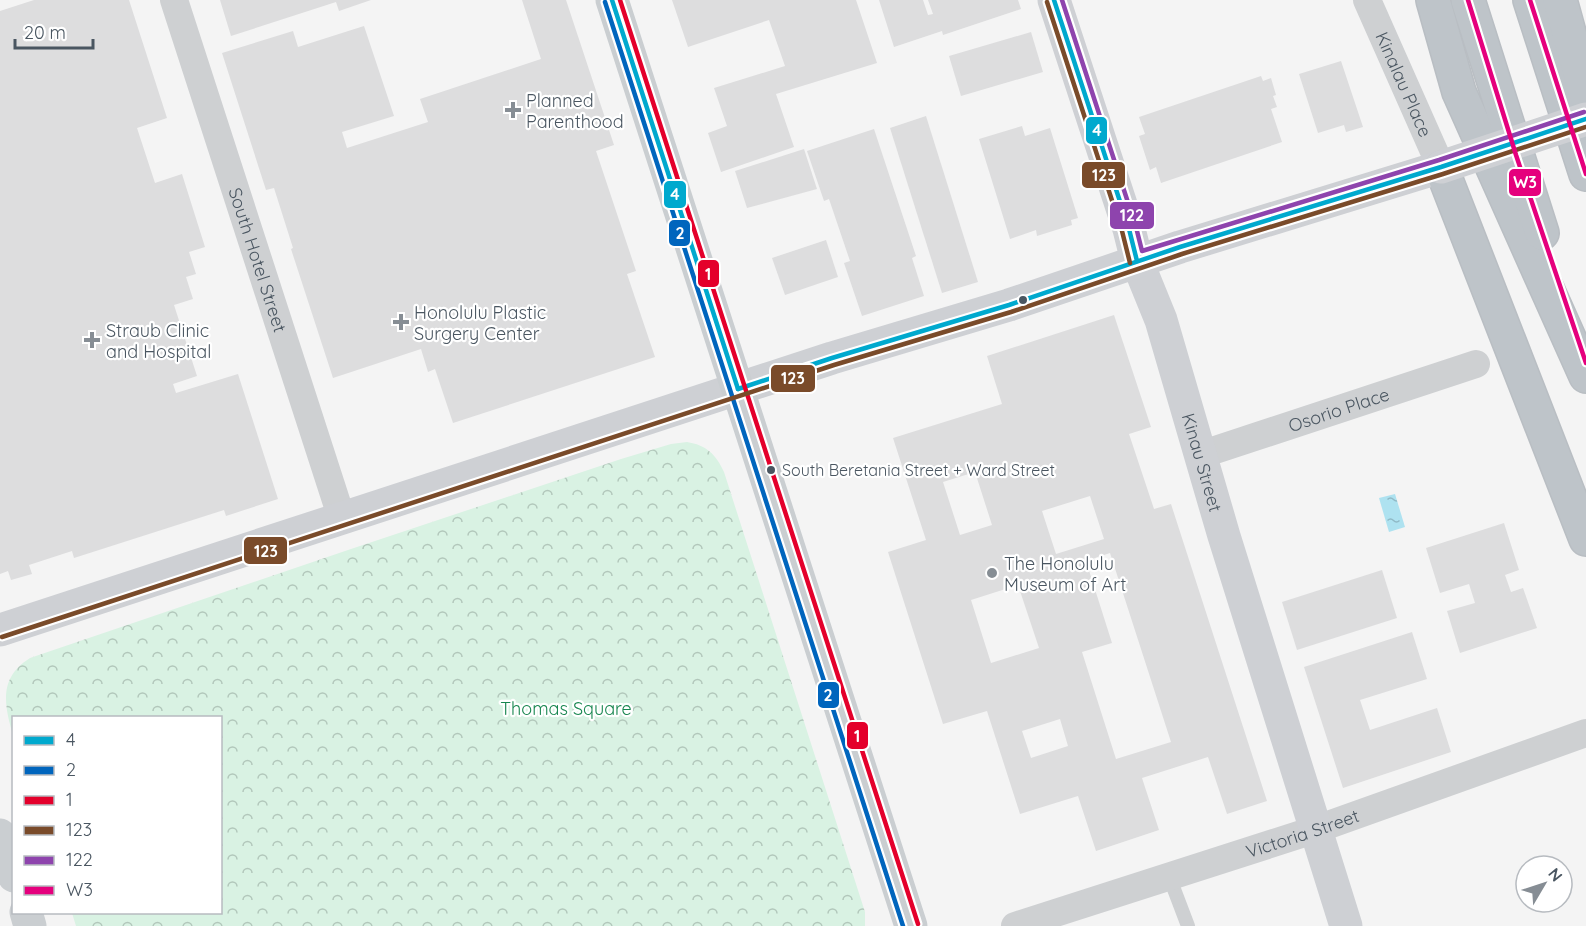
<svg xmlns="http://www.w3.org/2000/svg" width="1586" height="926" font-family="Quicksand,sans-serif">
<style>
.park{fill:url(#park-crowns)}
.water{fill:url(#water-ripples)}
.building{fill:#ddddde;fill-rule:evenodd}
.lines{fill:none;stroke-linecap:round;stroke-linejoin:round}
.motorway-casing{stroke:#b9bec3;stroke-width:36}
.service{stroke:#ced0d2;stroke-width:14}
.minor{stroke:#ced0d2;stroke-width:28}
.secondary{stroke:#ced0d4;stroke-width:33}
.primary{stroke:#caced1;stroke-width:33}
.motorway{stroke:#bec4c9;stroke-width:33}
.secondary-bridge{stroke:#ced0d4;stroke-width:33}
.bus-1-casing{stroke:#fff;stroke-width:9}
.bus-2-casing{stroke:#fff;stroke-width:9}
.bus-3-casing{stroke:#fff;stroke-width:9}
.bus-4-casing{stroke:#fff;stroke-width:9}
.bus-5-casing{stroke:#fff;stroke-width:9}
.bus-6-casing{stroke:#fff;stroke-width:9}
.bus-1{stroke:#00a9ce;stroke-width:4.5}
.bus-2{stroke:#0065bd;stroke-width:4.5}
.bus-3{stroke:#e4002b;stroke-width:4.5}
.bus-4{stroke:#7a4b2a;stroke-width:4.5}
.bus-5{stroke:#8e44ad;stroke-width:4.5}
.bus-6{stroke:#e5007d;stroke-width:4.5}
.poi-dot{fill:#868d94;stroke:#fff;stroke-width:2}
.bus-dot{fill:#4a5661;stroke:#fff;stroke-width:2}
.labels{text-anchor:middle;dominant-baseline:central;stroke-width:4.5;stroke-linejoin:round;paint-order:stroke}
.bus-label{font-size:16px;fill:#4a5661;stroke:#fff;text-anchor:start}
.street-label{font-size:18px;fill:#4a5661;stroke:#fff}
.poi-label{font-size:18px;fill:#4a5661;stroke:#fff;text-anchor:start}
.park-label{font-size:18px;fill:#17864f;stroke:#fff}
.line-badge{stroke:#fff;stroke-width:2}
.badge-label{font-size:16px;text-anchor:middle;font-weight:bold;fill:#fff}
</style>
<defs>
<pattern id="park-crowns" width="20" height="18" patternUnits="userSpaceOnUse" patternTransform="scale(1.5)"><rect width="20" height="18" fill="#d9f2e3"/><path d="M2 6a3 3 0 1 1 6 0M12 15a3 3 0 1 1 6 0" fill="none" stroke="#b2c7bb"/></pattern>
<pattern id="water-ripples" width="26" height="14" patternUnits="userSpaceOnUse" patternTransform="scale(1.5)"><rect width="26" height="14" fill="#aee2f0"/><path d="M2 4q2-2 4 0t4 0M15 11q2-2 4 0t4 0" fill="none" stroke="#90bac6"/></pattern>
</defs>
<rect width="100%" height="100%" fill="#f4f4f4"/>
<!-- park -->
<path class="park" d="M 687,442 C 706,445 716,454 724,472 L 865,912 L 865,926 L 76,926 L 72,913 L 220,912 L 220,718 L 14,718 L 13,735 C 3,702 0,677 30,658 L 348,550 L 621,459 L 671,444 Z"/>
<!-- water -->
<path class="water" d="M 1395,494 L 1405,527 L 1389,532 L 1379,498 Z"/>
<!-- building -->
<g class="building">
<path d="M 34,0 L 129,0 L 167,118 L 137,128 L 155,183 L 182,174 L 205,247 L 189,252 L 196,274 L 186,277 L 193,299 L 174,305 L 197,376 L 173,384 L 176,393 L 238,374 L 278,499 L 226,516 L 224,510 L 74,558 L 72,551 L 29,565 L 32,574 L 11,580 L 8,571 L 0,574 L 0,11 Z"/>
<path d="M 220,0 L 371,0 L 339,11 L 336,2 L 231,36 Z"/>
<path d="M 522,0 L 566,0 L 614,145 L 596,151 L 636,271 L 627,274 L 655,357 L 453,423 L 435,369 L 428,372 L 421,349 L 333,378 L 291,249 L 293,248 L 274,188 L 266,190 L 222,53 L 293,31 L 298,47 L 364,26 L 394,116 L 342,132 L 347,148 L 428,122 L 420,99 L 541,59 Z"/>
<path d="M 672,0 L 856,0 L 877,63 L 776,94 L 794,147 L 721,172 L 708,133 L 727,126 L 714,88 L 785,66 L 769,20 L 688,47 Z"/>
<path d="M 879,0 L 923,0 L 928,15 L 933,14 L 928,0 L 1018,0 L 1021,9 L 943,35 L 942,31 L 894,47 Z"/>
<path d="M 1031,32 L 1043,72 L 961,96 L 949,56 Z"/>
<path d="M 1341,61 L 1363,127 L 1346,132 L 1344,125 L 1318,133 L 1299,74 Z"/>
<path d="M 1261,76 L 1263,81 L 1271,78 L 1276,95 L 1273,96 L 1277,107 L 1271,109 L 1282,142 L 1161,183 L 1156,167 L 1150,170 L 1139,136 L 1145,134 L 1139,117 Z"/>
<path d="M 926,116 L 978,282 L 942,293 L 890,128 Z"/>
<path d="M 1022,126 L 1025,136 L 1050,128 L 1078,218 L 1071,220 L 1072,225 L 1037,236 L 1036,230 L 1010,239 L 979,139 Z"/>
<path d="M 874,129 L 916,256 L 912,258 L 924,296 L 862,316 L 844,263 L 850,261 L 829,199 L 824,201 L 807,151 Z"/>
<path d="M 804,149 L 817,189 L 747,208 L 735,171 Z"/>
<path d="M 826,240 L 838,277 L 785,295 L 772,258 Z"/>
<path d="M 1114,315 L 1151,427 L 1129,434 L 1154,509 L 1171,504 L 1267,801 L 1227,814 L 1208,757 L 1142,778 L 1159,830 L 1096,851 L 1078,796 L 1020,814 L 987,711 L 943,724 L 888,552 L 926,540 L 893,438 L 1002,404 L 987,356 ZM 975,472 L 992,525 L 960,535 L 943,482 ZM 1090,496 L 1104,539 L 1056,554 L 1042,511 ZM 1110,553 L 1171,742 L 1116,759 L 1082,652 L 1112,643 L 1086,561 ZM 1018,585 L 1039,648 L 991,663 L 971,600 ZM 1060,719 L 1068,746 L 1031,758 L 1022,731 Z"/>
<path d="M 1504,523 L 1519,570 L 1505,575 L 1511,592 L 1523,588 L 1537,628 L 1460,653 L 1447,611 L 1475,603 L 1469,584 L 1440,593 L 1426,548 Z"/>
<path d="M 1382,570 L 1397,618 L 1297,650 L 1282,602 Z"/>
<path d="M 1412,632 L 1427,679 L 1360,700 L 1370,730 L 1437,708 L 1451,752 L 1343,788 L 1304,667 Z"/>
</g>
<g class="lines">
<defs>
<g id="motorway">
<path d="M 1433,0 L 1459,92 L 1586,376"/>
<path d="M 1468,0 L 1542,233"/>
<path d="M 1530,0 L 1586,174"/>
<path d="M 1560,0 L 1586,94"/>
<path d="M 1441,167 L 1586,539"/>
</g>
</defs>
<!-- motorway casing -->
<use href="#motorway" class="motorway-casing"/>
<!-- service -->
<path class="service" d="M 1169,876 L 1188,926"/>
<!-- minor -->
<g class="minor">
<path id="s1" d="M 174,0 L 342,519"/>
<path id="s2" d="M 1367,0 L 1441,167"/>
<path id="s3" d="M 1200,455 L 1476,364"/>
<path id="s4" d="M 1015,926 L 1317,829 L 1586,733"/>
</g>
<!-- secondary -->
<g class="secondary">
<path id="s5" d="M 1054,0 L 1129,229 L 1137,261 L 1161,320 L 1224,536 L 1346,926"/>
<path d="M 0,630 L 832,358 L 1009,305 L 1180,247 L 1441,167"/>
</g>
<!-- primary -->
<g class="primary">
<path d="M 612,0 L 911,926"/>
<path d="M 0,835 L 14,876"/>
<path d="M 26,912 L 30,926"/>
</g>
<!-- motorway -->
<use href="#motorway" class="motorway"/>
<!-- secondary-bridge -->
<path class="secondary-bridge" d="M 1441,167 L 1586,119"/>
<defs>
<g id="bus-1">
<path d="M 612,0 L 738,389"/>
<path d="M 1054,0 L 1129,229 L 1137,261"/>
<path d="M 738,389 L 832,358 L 1009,305 L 1180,247 L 1441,167 L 1586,119"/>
</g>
<path id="bus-2" d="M 605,2 L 903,926"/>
<path id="bus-3" d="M 620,0 L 918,924"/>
<g id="bus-4">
<path d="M 1047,2 L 1122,231 L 1130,263"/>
<path d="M 2,637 L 834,365 L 1011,312 L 1182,254 L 1443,174 L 1586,127"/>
</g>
<path id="bus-5" d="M 1062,0 L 1136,227 L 1142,251 L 1439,160 L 1584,112"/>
<g id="bus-6">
<path d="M 1468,0 L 1516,155 L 1586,363"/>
<path d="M 1530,0 L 1586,174"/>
</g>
</defs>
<!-- bus-1 casing -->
<use href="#bus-1" class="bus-1-casing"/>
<!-- bus-2 casing -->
<use href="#bus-2" class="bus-2-casing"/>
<!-- bus-3 casing -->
<use href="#bus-3" class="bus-3-casing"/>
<!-- bus-4 casing -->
<use href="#bus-4" class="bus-4-casing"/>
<!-- bus-5 casing -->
<use href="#bus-5" class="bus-5-casing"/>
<!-- bus-6 casing -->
<use href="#bus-6" class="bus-6-casing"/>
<!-- bus-1 -->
<use href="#bus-1" class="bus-1"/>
<!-- bus-2 -->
<use href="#bus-2" class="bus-2"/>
<!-- bus-3 -->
<use href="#bus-3" class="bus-3"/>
<!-- bus-4 -->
<use href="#bus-4" class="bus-4"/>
<!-- bus-5 -->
<use href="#bus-5" class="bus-5"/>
<!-- bus-6 -->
<use href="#bus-6" class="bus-6"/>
</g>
<!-- markers -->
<g class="poi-dot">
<path d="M510 101h6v6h6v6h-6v6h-6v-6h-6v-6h6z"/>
<path d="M398 313h6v6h6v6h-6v6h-6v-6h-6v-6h6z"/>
<path d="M89 331h6v6h6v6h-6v6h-6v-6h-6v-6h6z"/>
<circle cx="992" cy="573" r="6"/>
</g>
<g class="bus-dot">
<circle cx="1023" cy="300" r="5"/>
<circle cx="771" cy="470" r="5"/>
</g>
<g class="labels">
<!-- bus labels -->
<g class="bus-label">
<text x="782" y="470">South Beretania Street + Ward Street</text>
</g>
<!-- street labels -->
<g class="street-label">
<text stroke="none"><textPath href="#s2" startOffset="92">Kinalau Place</textPath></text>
<text stroke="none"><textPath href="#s1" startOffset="273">South Hotel Street</textPath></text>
<text stroke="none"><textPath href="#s3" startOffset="146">Osorio Place</textPath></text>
<text stroke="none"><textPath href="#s5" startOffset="486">Kinau Street</textPath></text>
<text stroke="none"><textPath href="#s4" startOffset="302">Victoria Street</textPath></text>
</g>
<!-- poi labels -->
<g class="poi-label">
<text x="526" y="100">Planned<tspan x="526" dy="21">Parenthood</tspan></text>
<text x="414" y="312">Honolulu Plastic<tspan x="414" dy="21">Surgery Center</tspan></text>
<text x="106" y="330">Straub Clinic<tspan x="106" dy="21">and Hospital</tspan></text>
<text x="1004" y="563">The Honolulu<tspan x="1004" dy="21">Museum of Art</tspan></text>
</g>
<!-- park labels -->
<g class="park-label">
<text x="566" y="708">Thomas Square</text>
</g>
</g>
<g class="line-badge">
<rect x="1085" y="116" width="23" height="29" rx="6" fill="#00a9ce"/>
<rect x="1081" y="161" width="45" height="28" rx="6" fill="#7a4b2a"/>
<rect x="1508" y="168" width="34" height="29" rx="6" fill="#e5007d"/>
<rect x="663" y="180" width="24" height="29" rx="6" fill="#00a9ce"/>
<rect x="1109" y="201" width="46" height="29" rx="6" fill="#8e44ad"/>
<rect x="668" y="219" width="23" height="28" rx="6" fill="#0065bd"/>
<rect x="697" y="259" width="23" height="29" rx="6" fill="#e4002b"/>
<rect x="770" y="364" width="46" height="29" rx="6" fill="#7a4b2a"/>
<rect x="243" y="536" width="45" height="29" rx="6" fill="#7a4b2a"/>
<rect x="817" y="681" width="23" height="28" rx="6" fill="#0065bd"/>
<rect x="846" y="721" width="23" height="29" rx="6" fill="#e4002b"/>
</g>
<g class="badge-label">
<text x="1097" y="136">4</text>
<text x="1104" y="181">123</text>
<text x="1525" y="188">W3</text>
<text x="675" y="200">4</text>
<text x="1132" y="221">122</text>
<text x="680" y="239">2</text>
<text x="708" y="280">1</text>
<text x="793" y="384">123</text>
<text x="266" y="557">123</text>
<text x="828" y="701">2</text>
<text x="857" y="742">1</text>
</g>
<!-- legend -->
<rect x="12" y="716" width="210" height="198" fill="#ffffff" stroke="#b7bbc0" stroke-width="1.5"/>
<rect x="24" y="736" width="30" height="9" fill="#00a9ce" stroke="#b7bbc0" stroke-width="1.5"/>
<text x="66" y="746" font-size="18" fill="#4a5661">4</text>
<rect x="24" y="766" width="30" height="9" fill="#0065bd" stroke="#b7bbc0" stroke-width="1.5"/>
<text x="66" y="776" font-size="18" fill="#4a5661">2</text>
<rect x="24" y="796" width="30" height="9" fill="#e4002b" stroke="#b7bbc0" stroke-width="1.5"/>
<text x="66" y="806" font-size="18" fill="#4a5661">1</text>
<rect x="24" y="826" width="30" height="9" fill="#7a4b2a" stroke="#b7bbc0" stroke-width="1.5"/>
<text x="66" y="836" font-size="18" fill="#4a5661">123</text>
<rect x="24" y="856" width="30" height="9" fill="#8e44ad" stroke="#b7bbc0" stroke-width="1.5"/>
<text x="66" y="866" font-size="18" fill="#4a5661">122</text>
<rect x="24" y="886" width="30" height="9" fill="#e5007d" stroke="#b7bbc0" stroke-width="1.5"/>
<text x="66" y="896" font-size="18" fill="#4a5661">W3</text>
<!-- north arrow -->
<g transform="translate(1544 884) rotate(51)"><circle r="28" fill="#ffffff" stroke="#b7bbc0" stroke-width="1.5"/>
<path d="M0-4.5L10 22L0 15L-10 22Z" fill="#868d94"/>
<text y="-9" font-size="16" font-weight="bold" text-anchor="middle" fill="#4a5661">N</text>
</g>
<!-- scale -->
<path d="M15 39v9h78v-9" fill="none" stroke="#4a5661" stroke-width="3"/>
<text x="24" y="39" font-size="18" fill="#4a5661" stroke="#ffffff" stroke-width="4.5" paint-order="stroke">20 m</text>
</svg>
